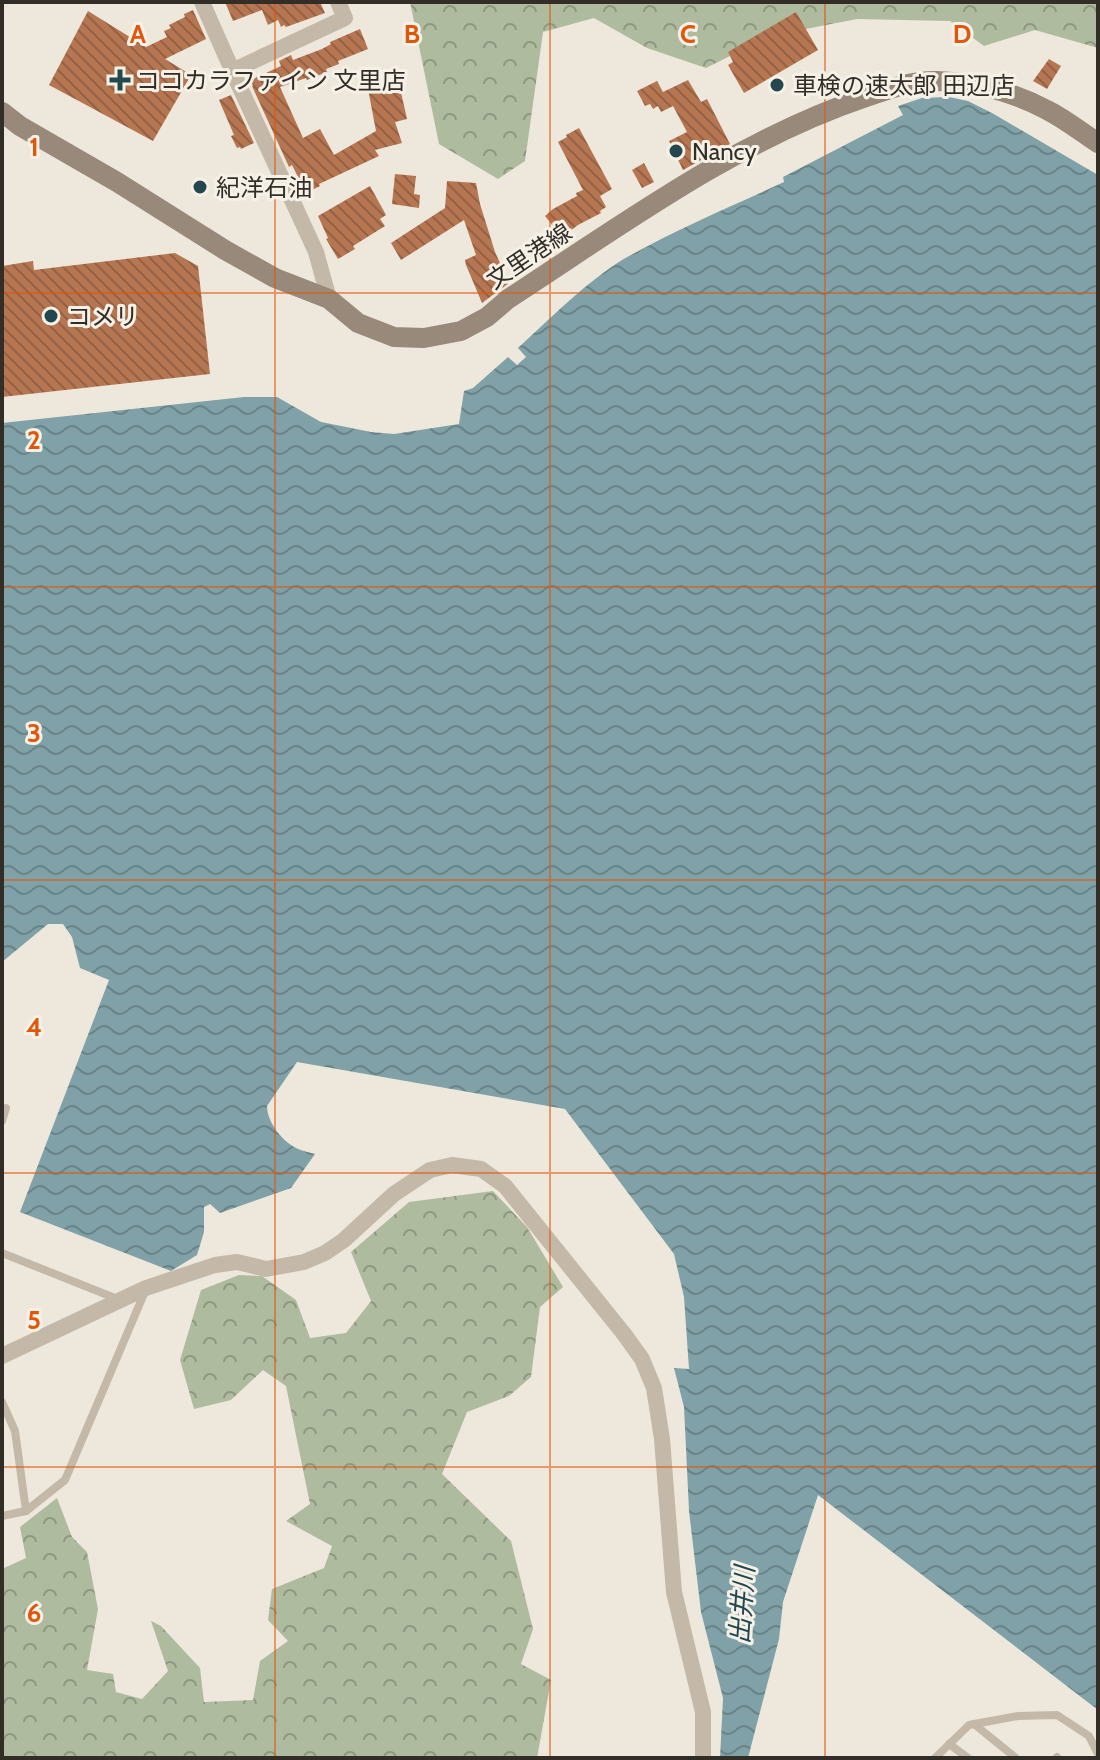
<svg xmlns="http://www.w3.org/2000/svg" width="1100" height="1760" font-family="Cabin,'Noto Sans JP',sans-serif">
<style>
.forest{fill:url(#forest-crowns)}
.water{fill:url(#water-waves)}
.building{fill:url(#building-back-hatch)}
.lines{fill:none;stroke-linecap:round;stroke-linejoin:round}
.service{stroke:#c4b9a9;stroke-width:8}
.minor{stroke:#c4b9a9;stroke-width:16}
.secondary{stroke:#98897b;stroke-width:20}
.grid{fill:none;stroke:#df570d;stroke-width:2;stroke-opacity:0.55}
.poi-dot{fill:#23474f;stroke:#f6f1e7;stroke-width:3}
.labels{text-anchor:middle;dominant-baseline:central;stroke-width:6;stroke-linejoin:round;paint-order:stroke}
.poi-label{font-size:24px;fill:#332d28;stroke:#f6f1e7;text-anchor:start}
.street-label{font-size:24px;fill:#332d28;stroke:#f6f1e7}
.water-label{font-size:26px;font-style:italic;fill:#23474f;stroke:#f6f1e7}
.grid-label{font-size:26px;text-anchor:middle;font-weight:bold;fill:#df570d;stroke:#f6f1e7;stroke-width:6;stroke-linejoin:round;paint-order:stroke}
</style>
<defs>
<pattern id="forest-crowns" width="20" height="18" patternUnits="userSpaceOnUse" patternTransform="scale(2)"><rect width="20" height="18" fill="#aebb9e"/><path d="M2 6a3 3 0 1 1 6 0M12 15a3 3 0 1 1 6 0" fill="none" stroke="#8e9881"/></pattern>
<pattern id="water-waves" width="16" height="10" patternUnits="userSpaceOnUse" patternTransform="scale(2)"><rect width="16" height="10" fill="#7fa1a7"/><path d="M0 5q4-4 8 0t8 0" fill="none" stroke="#698488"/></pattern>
<pattern id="building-back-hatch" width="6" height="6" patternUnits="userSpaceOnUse" patternTransform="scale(2)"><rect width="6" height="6" fill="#b67652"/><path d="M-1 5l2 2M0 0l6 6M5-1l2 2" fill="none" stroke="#956144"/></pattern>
</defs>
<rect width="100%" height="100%" fill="#eee8dc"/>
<!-- forest -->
<g class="forest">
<path d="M 410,2 L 1098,2 L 1098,48 L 1035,30 L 984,46 L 950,21 L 857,19 L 770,36 L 706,68 L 647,48 L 594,18 L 543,32 L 525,161 L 498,179 L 439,144 Z"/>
<path d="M 493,1191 L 527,1227 L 563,1287 L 540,1307 L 531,1377 L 509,1396 L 467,1412 L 442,1474 L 511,1541 L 533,1629 L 521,1664 L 551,1680 L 537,1758 L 2,1758 L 2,1569 L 26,1558 L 20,1527 L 57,1498 L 72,1537 L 87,1552 L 98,1609 L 87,1670 L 113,1674 L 116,1692 L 142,1699 L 168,1671 L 151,1621 L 161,1626 L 200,1668 L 204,1702 L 253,1700 L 260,1661 L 288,1641 L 268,1620 L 272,1589 L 324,1568 L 332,1546 L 286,1521 L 310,1504 L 286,1386 L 263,1370 L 231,1400 L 194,1409 L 180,1360 L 201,1290 L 239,1275 L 262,1276 L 296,1300 L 310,1338 L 346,1333 L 371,1301 L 351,1252 L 409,1202 Z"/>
</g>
<!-- water -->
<path class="water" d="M 949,97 L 968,101 L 992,113 L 1098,175 L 1098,1710 L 818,1495 L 783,1602 L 779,1639 L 748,1758 L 720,1758 L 723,1698 L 701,1612 L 689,1511 L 684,1407 L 674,1368 L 689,1369 L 684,1297 L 674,1254 L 565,1109 L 297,1062 L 267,1106 C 267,1122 282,1141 296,1148 C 302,1151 309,1152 315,1154 L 291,1188 L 220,1213 L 210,1204 L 204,1207 L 204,1232 L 197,1255 L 171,1271 L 20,1212 L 109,980 L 80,968 L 72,937 L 63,924 L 48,924 L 2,962 L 2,423 L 244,397 L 277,397 L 321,422 L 371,432 L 394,434 L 459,424 L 464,391 L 473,388 L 508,357 L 517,365 L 526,357 L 518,348 C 550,319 585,283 622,260 C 674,230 730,207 784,182 L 783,177 L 903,115 L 898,106 L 922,98 Z"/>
<!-- building -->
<g class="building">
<path d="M 225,2 L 320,2 L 325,13 L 286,27 L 284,25 L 281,27 L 278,20 L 268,25 L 262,10 L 233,21 Z"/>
<path d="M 193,10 L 206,39 L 165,59 L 191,75 L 153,141 L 49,85 L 88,11 L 146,47 L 167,37 L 164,31 L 171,28 L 169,25 L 185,17 L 184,14 Z"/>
<path d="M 796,12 L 818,50 L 744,93 L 728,65 L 733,62 L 728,52 Z"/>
<path d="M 360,29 L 368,49 L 338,61 L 339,64 L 326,69 L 327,72 L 307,80 L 306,78 L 280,87 L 303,138 L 320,129 L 334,155 L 376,131 L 368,89 L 398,79 L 407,119 L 395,122 L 402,143 L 375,150 L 379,156 L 319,184 L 320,186 L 306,193 L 292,165 L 289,167 L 252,86 L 253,86 L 251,80 L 281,66 L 279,61 L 291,55 L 293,60 L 322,49 L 331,44 L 330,42 Z"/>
<path d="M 1049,59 L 1061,66 L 1047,89 L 1033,81 Z"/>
<path d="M 688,80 L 701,102 L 707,99 L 730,144 L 683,170 L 669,141 L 687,132 L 673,106 L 661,112 L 658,106 L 653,109 L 650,104 L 645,106 L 637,91 L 657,81 L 663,92 Z"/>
<path d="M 231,95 L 254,143 L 241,149 L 240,147 L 237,148 L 231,136 L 234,135 L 219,100 Z"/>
<path d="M 579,128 L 612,189 L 600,196 L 606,207 L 600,211 L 601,213 L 578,225 L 562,237 L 545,216 L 553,209 L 577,196 L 576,193 L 583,190 L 558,142 L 567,137 L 566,135 Z"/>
<path d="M 644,163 L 654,182 L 642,188 L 632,170 Z"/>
<path d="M 395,174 L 416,176 L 414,194 L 420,195 L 419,208 L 392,204 Z"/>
<path d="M 447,181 L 476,183 L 480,204 L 495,252 L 509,283 L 482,303 L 466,265 L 465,260 L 476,255 L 464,220 L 401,260 L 391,243 L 445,208 Z"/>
<path d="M 370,186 L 386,215 L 380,219 L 385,226 L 353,246 L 355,249 L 338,259 L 326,239 L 328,238 L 318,216 Z"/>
<path d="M 175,253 L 198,266 L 210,374 L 2,397 L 2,266 L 33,261 L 34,270 Z"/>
</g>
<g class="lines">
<!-- service -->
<g class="service">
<path d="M 2,1121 L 6,1108"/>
<path d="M 2,1253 L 120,1300"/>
<path d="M 2,1402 L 15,1431 L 26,1511 L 65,1480 L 146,1289"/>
<path d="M 2,1516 L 26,1511"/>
<path d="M 974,1724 L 1016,1758"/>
<path d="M 949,1744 L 968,1758"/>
<path d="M 935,1758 L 969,1725 L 1018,1716 L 1057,1715 L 1089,1736 L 1098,1754"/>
<path d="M 1056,1758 L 1057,1757"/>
</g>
<!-- minor -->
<g class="minor">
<path d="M 202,2 L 236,79 L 316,252 L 329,299"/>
<path d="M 232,71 L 345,18 L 338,2"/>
<path d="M 2,1356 L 146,1288 L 215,1265 L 237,1262 L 266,1269 L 304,1262 L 325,1253 L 344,1240 L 394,1194 L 430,1170 L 452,1165 L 481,1169 L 505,1186 L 624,1334 L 642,1359 L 654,1388 L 662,1439 L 674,1592 L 703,1712 L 703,1758"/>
</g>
<!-- secondary -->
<path class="secondary" d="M 2,112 L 20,126 L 117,182 L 225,250 L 275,278 L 329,299 L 358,323 L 394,337 L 424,338 L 461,331 L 487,317 L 508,299 C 622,225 735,141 866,97 C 890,89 912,80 937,81 C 976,82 1013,92 1047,110 C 1065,119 1081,132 1098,143"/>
</g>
<!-- grid -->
<path class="grid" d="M 275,2 L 275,1758M 550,2 L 550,1758M 825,2 L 825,1758M 2,293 L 1098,293M 2,587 L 1098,587M 2,880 L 1098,880M 2,1173 L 1098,1173M 2,1467 L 1098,1467"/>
<!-- markers -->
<g class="poi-dot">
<path d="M116 68h8v8h8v8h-8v8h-8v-8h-8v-8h8z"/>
<circle cx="777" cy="85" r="8"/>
<circle cx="676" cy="151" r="8"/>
<circle cx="200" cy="187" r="8"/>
<circle cx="51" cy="316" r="8"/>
</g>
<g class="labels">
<!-- poi labels -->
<g class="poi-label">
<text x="136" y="80">ココカラファイン 文里店</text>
<text x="793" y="85">車検の速太郎 田辺店</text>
<text x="692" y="151">Nancy</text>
<text x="216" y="187">紀洋石油</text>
<text x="67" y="316">コメリ</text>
</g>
<!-- street labels -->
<g class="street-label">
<text transform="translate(529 256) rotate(-34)">文里港線</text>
</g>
<!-- water labels -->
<g class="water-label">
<text transform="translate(742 1605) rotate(-86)">出井川</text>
</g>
</g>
<g class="grid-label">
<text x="138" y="43">A</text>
<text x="412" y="43">B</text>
<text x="688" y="43">C</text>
<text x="962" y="43">D</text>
<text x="34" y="156">1</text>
<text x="34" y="449">2</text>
<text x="34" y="742">3</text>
<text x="34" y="1036">4</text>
<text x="34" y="1329">5</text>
<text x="34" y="1622">6</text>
</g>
<!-- border -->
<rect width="1100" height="1760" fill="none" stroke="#332d28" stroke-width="8"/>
</svg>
